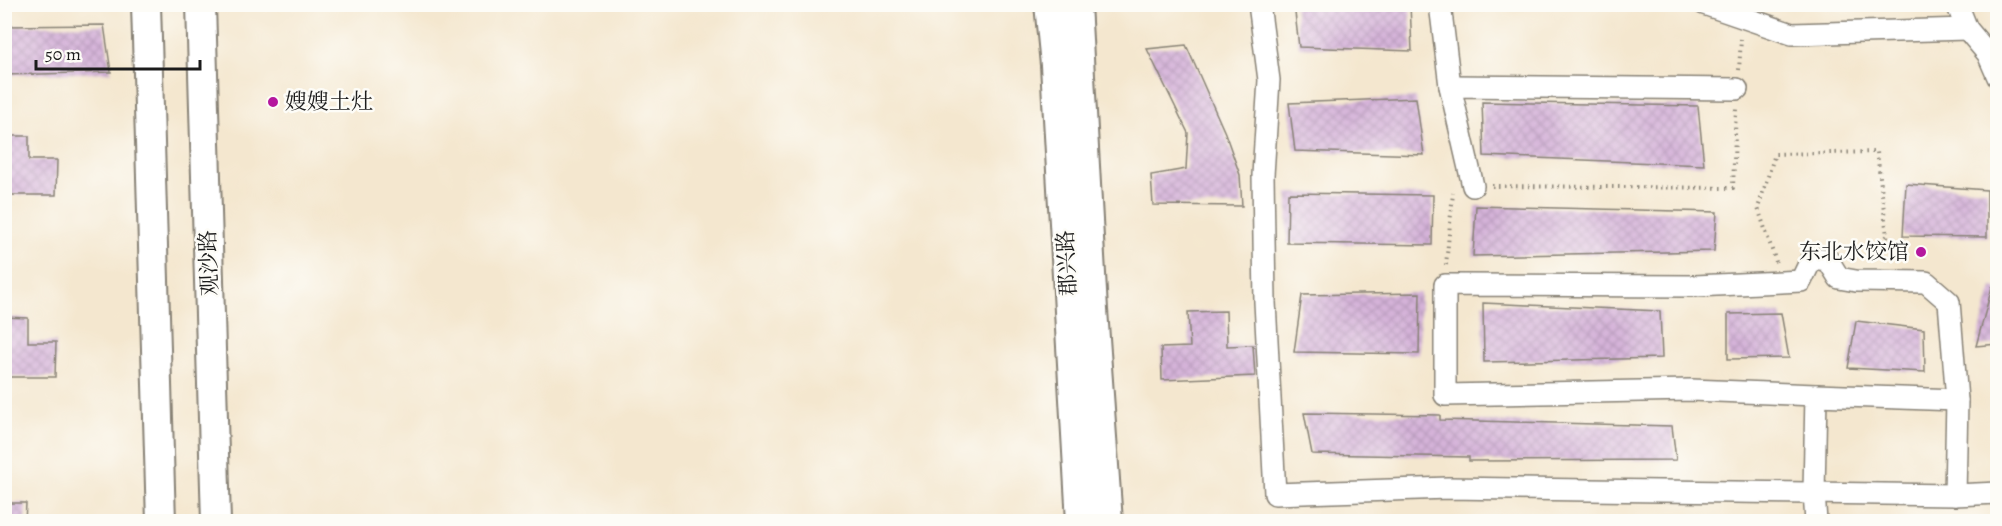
<svg xmlns="http://www.w3.org/2000/svg" width="2002" height="526" font-family="Alegreya,'Noto Serif SC',serif">
<style>
.building{fill:url(#building-cross-hatch)}
.lines{fill:none;stroke-linecap:round;stroke-linejoin:round}
.minor-casing{stroke:#888276;stroke-width:24}
.secondary-casing{stroke:#888276;stroke-width:32}
.path{stroke:#888276;stroke-width:4;stroke-dasharray:1.5 4.5;stroke-linecap:butt}
.minor{stroke:#fff;stroke-width:21}
.secondary{stroke:#fff;stroke-width:28}
.poi-dot{fill:#b5179e;stroke:#fdfcf7;stroke-width:2}
.labels{text-anchor:middle;dominant-baseline:central;stroke-width:5;stroke-linejoin:round;paint-order:stroke}
.poi-label{font-size:22px;fill:#1c1c1c;stroke:#fdfcf7;text-anchor:start}
.street-label{font-size:22px;fill:#1c1c1c;stroke:#fdfcf7}
</style>
<defs>
<pattern id="building-cross-hatch" width="8" height="8" patternUnits="userSpaceOnUse" patternTransform="scale(1.5)"><rect width="8" height="8" fill="#d5b3d9"/><path d="M0 0l8 8M0 8l8-8" fill="none" stroke="#b699ba"/></pattern>
</defs>
<rect width="100%" height="100%" fill="#fdfcf7"/>
<filter id="ink" filterUnits="userSpaceOnUse"><feTurbulence type="fractalNoise" baseFrequency=".0167" numOctaves="2"/><feDisplacementMap in="SourceGraphic" scale="12" xChannelSelector="R" yChannelSelector="G"/><feConvolveMatrix kernelMatrix="1 2 1 2 8 2 1 2 1" color-interpolation-filters="sRGB"/></filter>
<filter id="wash" filterUnits="userSpaceOnUse"><feTurbulence type="fractalNoise" baseFrequency=".008" numOctaves="4" result="noise"/><feDisplacementMap in="SourceGraphic" scale="24" xChannelSelector="R" yChannelSelector="G"/><feGaussianBlur stdDeviation="1.35" result="paint"/><feColorMatrix in="noise" values="0 0 0 0 0 0 0 0 0 0 0 0 0 0 0 0 0 1.4 0 .05"/><feComposite in="paint" operator="in"/></filter>
<g filter="url(#wash)">
<rect width="100%" height="100%" fill="#f4e7cf"/>
<g id="blocks">
<!-- building -->
<g class="building">
<path d="M 1294,4 L 1410,4 L 1412,51 L 1299,47 Z"/>
<path d="M 104,25 L 111,72 L 4,75 L 4,26 Z"/>
<path d="M 1186,45 L 1225,133 L 1240,175 L 1242,206 L 1153,205 L 1151,175 L 1186,169 L 1188,133 L 1147,49 Z"/>
<path d="M 1416,98 L 1424,155 L 1295,151 L 1289,103 Z"/>
<path d="M 1482,102 L 1698,106 L 1704,165 L 1484,156 Z"/>
<path d="M 4,136 L 29,136 L 29,160 L 57,160 L 56,195 L 4,195 Z"/>
<path d="M 1906,184 L 1987,190 L 1987,237 L 1903,236 Z"/>
<path d="M 1288,193 L 1433,195 L 1432,245 L 1287,243 Z"/>
<path d="M 1476,206 L 1717,212 L 1714,251 L 1473,256 Z"/>
<path d="M 1992,287 L 1998,288 L 1998,344 L 1976,346 Z"/>
<path d="M 1420,293 L 1419,354 L 1294,352 L 1302,295 Z"/>
<path d="M 1483,303 L 1660,311 L 1662,358 L 1484,362 Z"/>
<path d="M 1226,311 L 1227,346 L 1253,345 L 1255,376 L 1162,380 L 1161,348 L 1190,347 L 1188,312 Z"/>
<path d="M 1781,313 L 1789,358 L 1728,359 L 1728,314 Z"/>
<path d="M 4,317 L 28,318 L 28,342 L 56,342 L 55,377 L 4,377 Z"/>
<path d="M 1856,321 L 1924,329 L 1925,372 L 1848,368 Z"/>
<path d="M 1304,413 L 1440,415 L 1440,420 L 1672,426 L 1676,460 L 1469,461 L 1469,457 L 1312,454 Z"/>
<path d="M 4,503 L 26,503 L 25,522 L 4,522 Z"/>
</g>
</g>
</g>
<g filter="url(#ink)">
<use href="#blocks" fill-opacity="0" stroke="#888276" stroke-width="1.5"/>
<g class="lines">
<defs>
<g id="minor">
<path d="M 1259,4 L 1269,80 L 1263,175 L 1265,302 L 1275,494 L 1448,488 L 1955,495 L 1998,493"/>
<path d="M 1440,4 L 1450,86"/>
<path d="M 1704,4 L 1792,34 L 1967,29"/>
<path d="M 1957,4 L 1967,29 L 1988,54 L 1998,77"/>
<path d="M 1473,186 L 1450,86 L 1737,89"/>
<path d="M 1816,395 L 1957,400"/>
<path d="M 1816,522 L 1814,492 L 1816,395 L 1691,390 L 1445,395 L 1445,285 L 1695,286 L 1801,281 L 1812,258 L 1828,260 L 1839,278 L 1856,281 L 1926,282 L 1949,302 L 1957,400 L 1955,495"/>
</g>
<g id="secondary">
<path d="M 146,4 L 161,522"/>
<path d="M 201,4 L 216,522"/>
<path d="M 1049,4 L 1055,65 L 1081,522"/>
<path d="M 1076,4 L 1093,310 L 1108,522"/>
</g>
</defs>
<!-- minor casing -->
<use href="#minor" class="minor-casing"/>
<!-- secondary casing -->
<use href="#secondary" class="secondary-casing"/>
<!-- path -->
<g class="path">
<path d="M 1739,70 L 1741,39"/>
<path d="M 1492,186 L 1733,188 L 1736,108"/>
<path d="M 1776,262 L 1758,208 L 1775,154 L 1877,152 L 1887,236 L 1868,260"/>
<path d="M 1446,265 L 1453,193"/>
</g>
<!-- minor -->
<use href="#minor" class="minor"/>
<!-- secondary -->
<use href="#secondary" class="secondary"/>
</g>
</g>
<!-- markers -->
<g class="poi-dot">
<circle cx="273" cy="102" r="6"/>
<circle cx="1921" cy="252" r="6"/>
</g>
<g class="labels">
<!-- poi labels -->
<g class="poi-label">
<text x="285" y="102">嫂嫂土灶</text>
<text x="1909" y="252" text-anchor="end">东北水饺馆</text>
</g>
<!-- street labels -->
<g class="street-label">
<text transform="translate(209 263) rotate(-92)">观沙路</text>
<text transform="translate(1067 263) rotate(-93)">郡兴路</text>
</g>
</g>
<!-- margin -->
<rect width="2002" height="526" fill="none" stroke="#fdfcf7" stroke-width="24"/>
<!-- scale -->
<path d="M36 60v9h164v-9" fill="none" stroke="#1c1c1c" stroke-width="3"/>
<text x="45" y="60" font-size="18" fill="#1c1c1c" stroke="#fdfcf7" stroke-width="4.5" paint-order="stroke">50 m</text>
</svg>
